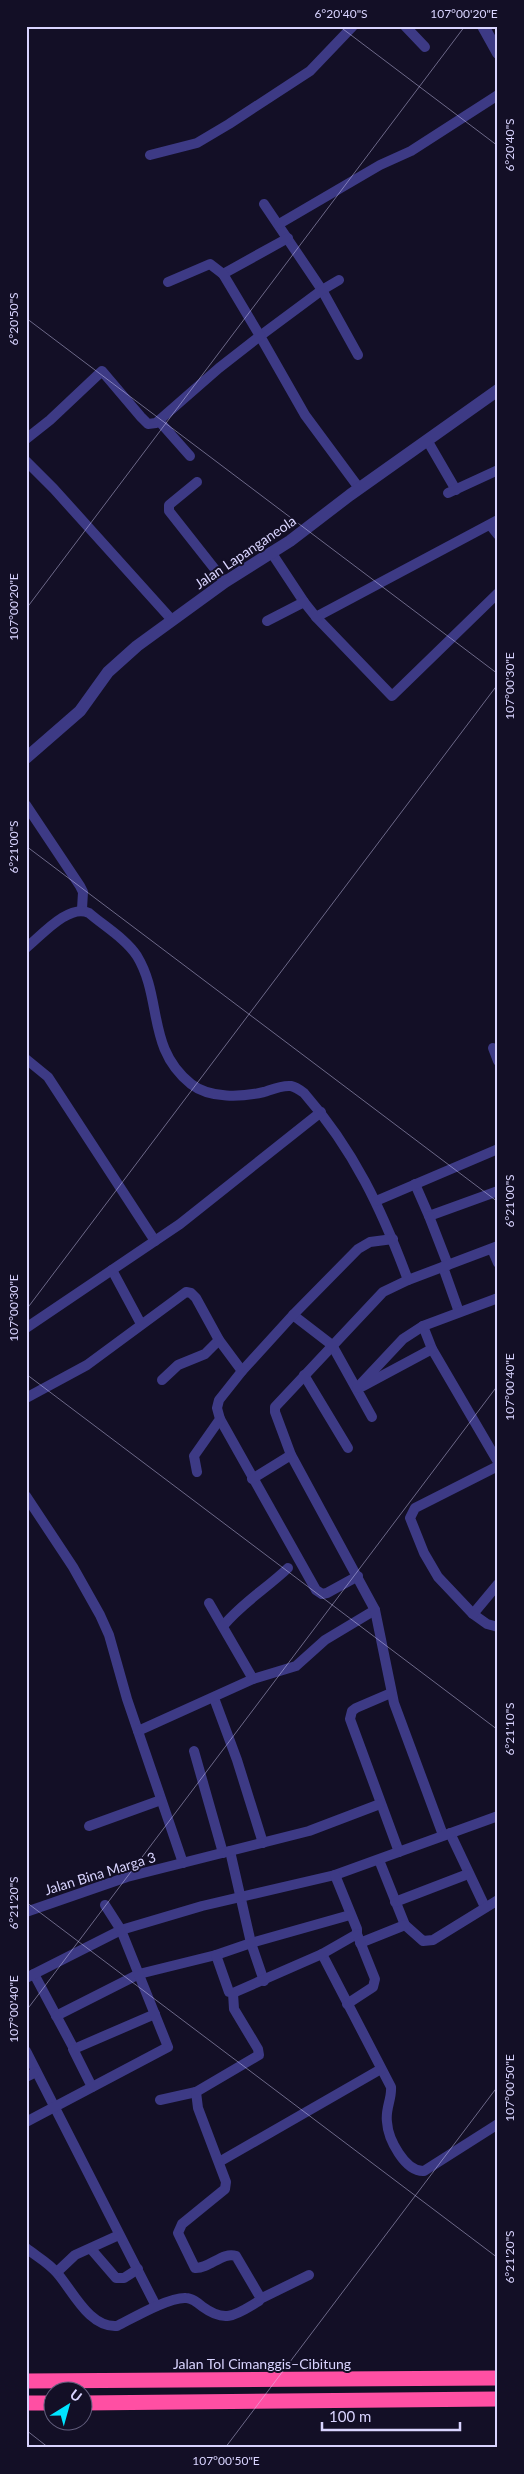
<svg xmlns="http://www.w3.org/2000/svg" width="524" height="2474" font-family="Lato,sans-serif">
<style>
.lines{fill:none;stroke-linecap:round;stroke-linejoin:round}
.minor{stroke:#3d3a85;stroke-width:10}
.tertiary{stroke:#3d3a85;stroke-width:12}
.motorway{stroke:#ff4fa3;stroke-width:15}
.ticks{fill:none;stroke:#d9d4ff;stroke-width:1;stroke-opacity:0.45}
.labels{text-anchor:middle;dominant-baseline:central;stroke-width:4;stroke-linejoin:round;paint-order:stroke}
.street-label{font-size:14px;fill:#d9d4ff;stroke:#130f26}
.neatline{fill:none;stroke:#d9d4ff;stroke-width:2}
.ticks-label{font-size:12px;text-anchor:middle;fill:#d9d4ff}
</style>
<rect width="100%" height="100%" fill="#130f26"/>
<g class="lines">
<!-- minor -->
<g class="minor">
<path d="M 405,26 L 425,47"/>
<path d="M 150,155 L 197,143 L 229,124 L 310,71 L 353,26"/>
<path d="M 264,204 L 322,290 L 358,355"/>
<path d="M 279,224 L 380,165 L 411,151 L 498,95"/>
<path d="M 223,274 L 288,238"/>
<path d="M 339,280 L 322,290 L 260,336 L 305,415 L 359,488"/>
<path d="M 159,421 L 190,456"/>
<path d="M 26,439 L 50,420 L 102,371 L 141,417 L 148,424 L 156,423 L 219,368 L 260,336 L 223,274 L 210,264 L 168,282"/>
<path d="M 427,440 L 456,490"/>
<path d="M 26,461 L 54,489 L 172,620"/>
<path d="M 197,482 L 169,505 L 169,511 L 225,582"/>
<path d="M 448,493 L 498,470"/>
<path d="M 490,525 L 498,535"/>
<path d="M 271,552 L 304,602"/>
<path d="M 316,617 L 392,696 L 498,593"/>
<path d="M 267,621 L 304,602 L 316,617 L 498,520"/>
<path d="M 26,805 L 80,886 L 83,892 L 82,909"/>
<path d="M 26,948 C 41,936 69,903 89,913 C 104,926 126,939 137,956 C 163,999 146,1048 191,1084 C 210,1099 242,1097 264,1092 C 273,1089 282,1085 291,1086 C 296,1087 300,1090 304,1093 C 354,1150 382,1210 408,1280"/>
<path d="M 493,1048 L 498,1061"/>
<path d="M 26,1059 L 48,1077 L 155,1241"/>
<path d="M 415,1184 L 429,1216 L 498,1191"/>
<path d="M 376,1201 L 498,1149"/>
<path d="M 429,1216 L 448,1265"/>
<path d="M 492,1249 L 498,1263"/>
<path d="M 443,1267 L 459,1312"/>
<path d="M 112,1270 L 141,1324"/>
<path d="M 293,1315 L 332,1345 L 372,1417"/>
<path d="M 423,1326 L 432,1349 L 498,1462"/>
<path d="M 26,1328 L 180,1224 L 321,1112"/>
<path d="M 304,1375 L 348,1448"/>
<path d="M 162,1380 L 178,1365 L 205,1354 L 219,1340"/>
<path d="M 363,1386 L 432,1349"/>
<path d="M 357,1388 L 403,1339 L 423,1326 L 498,1298"/>
<path d="M 26,1398 L 87,1365 L 186,1292 L 191,1293 L 196,1298 L 219,1340 L 242,1371"/>
<path d="M 220,1419 L 316,1590 L 322,1594 L 327,1593 L 358,1576"/>
<path d="M 498,1466 L 415,1508 L 410,1518 L 424,1553 L 438,1577 L 473,1614 L 487,1624 L 498,1627"/>
<path d="M 197,1472 L 194,1456 L 220,1419 L 217,1408 L 219,1400 L 242,1371 L 293,1315 L 358,1249 L 370,1242 L 393,1239"/>
<path d="M 252,1479 L 291,1455"/>
<path d="M 26,1496 L 73,1567 L 100,1615 L 109,1635 L 127,1699 L 183,1863"/>
<path d="M 209,1603 L 253,1679"/>
<path d="M 473,1614 L 498,1584"/>
<path d="M 223,1626 C 243,1602 266,1589 288,1568"/>
<path d="M 391,1693 L 356,1708 L 352,1711 L 350,1719 L 399,1852"/>
<path d="M 214,1698 L 237,1760 L 263,1843"/>
<path d="M 138,1731 L 253,1679 L 296,1666 L 325,1640 L 375,1610"/>
<path d="M 194,1751 L 223,1853"/>
<path d="M 89,1826 L 161,1800"/>
<path d="M 450,1833 L 485,1907"/>
<path d="M 443,1835 L 394,1703 L 375,1610 L 291,1455 L 275,1412 L 275,1407 L 383,1292 L 408,1280 L 498,1246"/>
<path d="M 230,1851 L 251,1943 L 264,1981"/>
<path d="M 379,1860 L 405,1925 L 423,1941 L 433,1940 L 498,1900"/>
<path d="M 395,1902 L 468,1874"/>
<path d="M 26,1912 L 127,1877 L 309,1831 L 380,1804"/>
<path d="M 360,1943 L 405,1925"/>
<path d="M 322,1954 L 391,2087 C 392,2099 385,2109 387,2122 C 388,2139 405,2172 424,2171 L 498,2124"/>
<path d="M 34,1974 L 74,2049 L 155,2014"/>
<path d="M 26,1978 L 121,1930 L 202,1906 L 335,1875 L 498,1816"/>
<path d="M 233,1993 L 322,1954 L 357,1934 L 357,1929 L 335,1875"/>
<path d="M 347,2004 L 373,1987 L 375,1979 L 357,1934"/>
<path d="M 56,2016 L 139,1974 L 216,1955 L 251,1943 L 350,1915"/>
<path d="M 73,2049 L 92,2087"/>
<path d="M 26,2051 L 156,2306"/>
<path d="M 26,2077 L 36,2072"/>
<path d="M 160,2100 L 196,2092 L 259,2055 L 258,2049 L 234,2009 L 233,1993 L 229,1992 L 216,1955"/>
<path d="M 26,2122 L 168,2047 L 121,1930 L 105,1905"/>
<path d="M 219,2162 L 381,2069"/>
<path d="M 26,2248 C 36,2256 49,2263 57,2273 C 73,2291 89,2328 117,2326 C 133,2318 169,2297 186,2298 C 192,2298 198,2303 203,2307 C 226,2324 237,2314 259,2301 L 260,2297 L 236,2256 C 223,2251 209,2269 195,2268 L 178,2233 L 182,2224 L 225,2189 L 226,2182 L 198,2108 L 196,2092"/>
<path d="M 91,2249 L 116,2278 L 124,2278 L 138,2269"/>
<path d="M 57,2272 L 75,2255 L 119,2235"/>
<path d="M 260,2299 L 309,2275"/>
</g>
<!-- tertiary -->
<g class="tertiary">
<path d="M 483,26 L 498,53"/>
<path d="M 26,758 L 80,711 L 108,672 L 137,646 L 225,582 L 290,541 L 350,495 L 498,390"/>
</g>
<!-- motorway -->
<g class="motorway">
<path d="M 26,2381 L 498,2378"/>
<path d="M 26,2403 L 52,2403"/>
<path d="M 82,2403 L 498,2399"/>
</g>
</g>
<!-- ticks -->
<path class="ticks" d="M 339,26 L 498,146M 26,318 L 498,674M 26,609 L 465,26M 26,846 L 498,1202M 26,1310 L 498,684M 26,1374 L 498,1730M 26,1902 L 498,2258M 26,2011 L 498,1385M 26,2430 L 49,2448M 225,2448 L 498,2086"/>
<g class="labels">
<!-- street labels -->
<g class="street-label">
<text transform="translate(245 552) rotate(-34)">Jalan Lapanganeola</text>
<text transform="translate(100 1873) rotate(-17)">Jalan Bina Marga 3</text>
<text x="262" y="2363">Jalan Tol Cimanggis–Cibitung</text>
</g>
</g>
<!-- border -->
<rect width="524" height="2474" fill="none" stroke="#130f26" stroke-width="55"/>
<!-- north arrow -->
<g transform="translate(68 2406) rotate(37)"><circle r="24" fill="#130f26" stroke="#625e7d"/>
<path d="M0-4L9 19L0 12L-9 19Z" fill="#00e5ff"/>
<text y="-8" font-size="14" font-weight="bold" text-anchor="middle" fill="#d9d4ff">U</text>
</g>
<!-- scale -->
<path d="M322 2422v8h138v-8" fill="none" stroke="#d9d4ff" stroke-width="2.5"/>
<text x="329" y="2422" font-size="15" fill="#d9d4ff" stroke="#130f26" stroke-width="4" paint-order="stroke">100 m</text>
<rect x="28" y="28" width="468" height="2418" class="neatline"/>
<g class="ticks-label">
<text x="341" y="18">6°20'40"S</text>
<text x="464" y="18">107°00'20"E</text>
<text transform="translate(510 145) rotate(-90)" y="4">6°20'40"S</text>
<text transform="translate(14 319) rotate(-90)" y="4">6°20'50"S</text>
<text transform="translate(14 607) rotate(-90)" y="4">107°00'20"E</text>
<text transform="translate(510 686) rotate(-90)" y="4">107°00'30"E</text>
<text transform="translate(14 847) rotate(-90)" y="4">6°21'00"S</text>
<text transform="translate(510 1201) rotate(-90)" y="4">6°21'00"S</text>
<text transform="translate(14 1308) rotate(-90)" y="4">107°00'30"E</text>
<text transform="translate(510 1387) rotate(-90)" y="4">107°00'40"E</text>
<text transform="translate(510 1729) rotate(-90)" y="4">6°21'10"S</text>
<text transform="translate(14 1903) rotate(-90)" y="4">6°21'20"S</text>
<text transform="translate(14 2009) rotate(-90)" y="4">107°00'40"E</text>
<text transform="translate(510 2088) rotate(-90)" y="4">107°00'50"E</text>
<text transform="translate(510 2257) rotate(-90)" y="4">6°21'20"S</text>
<text x="226" y="2465">107°00'50"E</text>
</g>
</svg>
